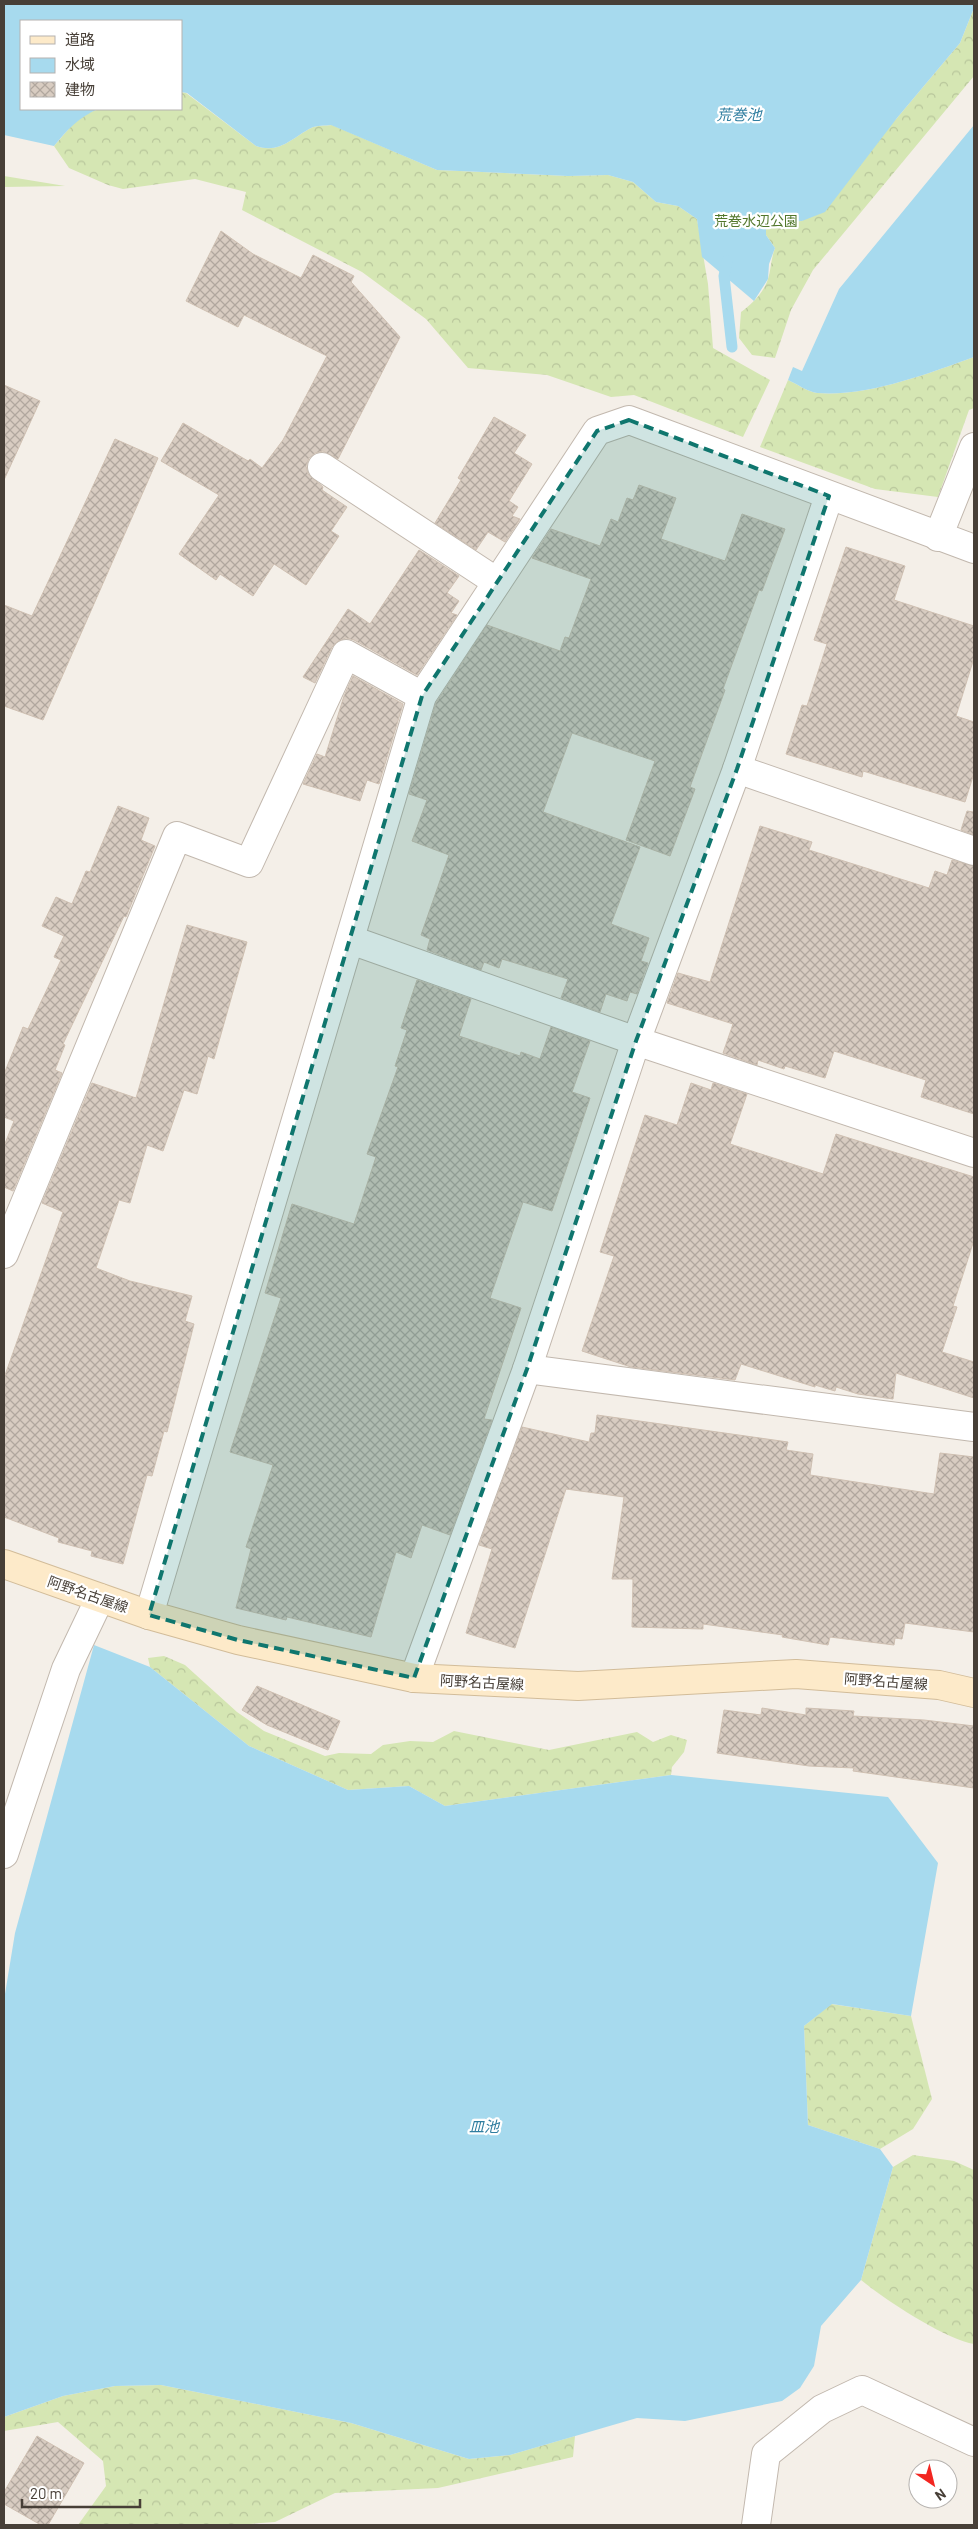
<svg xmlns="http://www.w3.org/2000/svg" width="978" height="2529" font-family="Barlow,'Noto Sans JP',sans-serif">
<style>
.green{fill:#d5e6b3}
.forest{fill:url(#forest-crowns)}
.water{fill:#a7daee}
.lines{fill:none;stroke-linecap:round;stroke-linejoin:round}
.stream{stroke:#a7daee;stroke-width:11}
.building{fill:url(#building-cross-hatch);stroke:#cfc0b2}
.minor-casing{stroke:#c2b8ae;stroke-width:30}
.secondary-casing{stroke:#d2bc99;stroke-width:30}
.minor{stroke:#fff;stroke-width:28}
.secondary{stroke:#fdeac9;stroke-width:28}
.marked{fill:#0f766e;fill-opacity:0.2;stroke:#0f766e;stroke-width:4;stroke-dasharray:10 6;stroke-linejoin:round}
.labels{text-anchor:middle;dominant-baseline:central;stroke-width:4.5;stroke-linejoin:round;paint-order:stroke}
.park-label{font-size:14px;fill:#52772c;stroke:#fff}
.street-label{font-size:14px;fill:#473f37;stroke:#fff}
.water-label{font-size:15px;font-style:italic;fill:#307ea0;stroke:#fff}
</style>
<defs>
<pattern id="forest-crowns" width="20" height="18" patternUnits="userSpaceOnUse" patternTransform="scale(1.25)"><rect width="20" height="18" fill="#d5e6b3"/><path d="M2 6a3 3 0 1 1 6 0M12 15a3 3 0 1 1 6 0" fill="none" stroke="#b8c69b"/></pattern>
<pattern id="building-cross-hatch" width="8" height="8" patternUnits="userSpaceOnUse" patternTransform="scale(1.25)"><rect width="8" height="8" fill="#d8ccc1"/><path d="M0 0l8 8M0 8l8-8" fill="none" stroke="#b1a79e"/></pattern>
</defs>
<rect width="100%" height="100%" fill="#f4efe8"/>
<!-- green -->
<path class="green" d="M 4,176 L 65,186 L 4,187 Z"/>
<!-- forest -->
<g class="forest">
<path d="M 974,8 L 974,76 L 813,270 L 791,310 L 775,358 L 752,355 L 739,338 L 741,312 C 752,304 764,292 768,279 C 771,270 771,258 775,248 L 766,235 L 766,223 L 802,221 L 897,118 L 960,43 Z"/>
<path d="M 181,92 L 186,93 L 256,146 C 280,154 292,138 311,128 C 317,125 325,126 332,125 L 437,170 L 568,176 L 608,175 L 633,182 L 656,202 L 678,206 L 697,219 L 708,284 L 713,348 L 770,380 L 743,437 L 634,395 L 611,397 L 547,375 L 468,368 L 426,319 L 362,272 L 242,210 L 246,192 L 195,179 L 123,189 L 108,185 L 69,168 L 54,146 C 64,135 74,120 88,113 C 107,104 158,109 181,109 Z"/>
<path d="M 974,357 L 974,408 L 969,410 L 938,497 L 875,489 L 760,447 L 788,380 C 797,384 808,392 817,393 C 867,397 927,374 974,357 Z"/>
<path d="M 164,1656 L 185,1665 L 237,1712 L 264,1731 L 325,1756 L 339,1753 L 371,1754 L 383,1745 L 410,1741 L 433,1742 L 454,1731 L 549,1750 L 637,1732 L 653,1742 L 671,1735 L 687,1740 L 684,1752 L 672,1767 L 671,1775 L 445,1806 L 409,1786 L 348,1790 L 249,1746 L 150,1667 L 148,1658 Z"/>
<path d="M 831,2004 L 911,2016 L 932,2099 L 913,2129 L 880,2149 L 808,2125 L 804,2026 Z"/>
<path d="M 913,2155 L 954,2161 L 974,2170 L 974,2344 C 946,2340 884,2299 861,2280 L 893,2167 Z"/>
<path d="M 161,2385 L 351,2423 L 469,2459 L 510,2455 L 575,2436 L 573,2457 L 438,2488 L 335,2493 L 275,2522 L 236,2525 L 78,2525 L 106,2486 L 103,2461 L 58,2422 L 4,2431 L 4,2417 L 63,2396 L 115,2386 Z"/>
</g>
<!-- water -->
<g class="water">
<path d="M 4,4 L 974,4 L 974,8 L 960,43 L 897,118 L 825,212 L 802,221 L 766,223 L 766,235 L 775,248 L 769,264 L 768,279 L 754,301 L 702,257 L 697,219 L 678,206 L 656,202 L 633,182 L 608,175 L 568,176 L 437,170 L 331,125 C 325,126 317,125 311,128 C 292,138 280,154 256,146 L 187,93 L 181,92 L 181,21 L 21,21 L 21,109 L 98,109 C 79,117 67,130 54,146 L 4,135 Z"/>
<path d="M 974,125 L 974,357 C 927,374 867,397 817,393 C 808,392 797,384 788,380 L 793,367 L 802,371 L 839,289 Z"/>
<path d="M 94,1645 L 150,1667 L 249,1746 L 348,1790 L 409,1786 L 445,1806 L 671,1775 L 888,1797 L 938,1863 L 911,2016 L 832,2004 L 804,2026 L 808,2125 L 880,2149 L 893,2167 L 861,2280 L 821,2326 L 814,2366 L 800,2388 L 782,2401 L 685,2421 L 637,2418 L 510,2455 L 469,2459 L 351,2423 L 161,2385 L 115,2386 L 63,2396 L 4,2417 L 4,2000 L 15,1933 Z"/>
</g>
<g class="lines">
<!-- stream -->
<path class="stream" d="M 727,261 L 724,276 L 732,347"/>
</g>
<!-- building -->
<g class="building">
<path d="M 221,231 L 253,254 L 301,278 L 313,255 L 354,276 L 351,282 L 400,337 L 338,459 L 323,451 L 315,453 L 309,458 L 306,466 L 308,474 L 323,487 L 322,490 L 347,507 L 331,531 L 339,536 L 306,585 L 274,564 L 253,596 L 220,574 L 216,580 L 179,554 L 219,495 L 161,461 L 183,423 L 248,461 L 250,459 L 262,468 L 283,440 L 327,356 L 244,315 L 238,327 L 186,301 Z"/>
<path d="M 4,385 L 40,401 L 4,480 Z"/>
<path d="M 494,417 L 526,435 L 514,453 L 532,464 L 509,501 L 518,507 L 512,516 L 520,519 L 505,542 L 488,532 L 476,550 L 435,523 L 461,480 L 458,478 Z"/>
<path d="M 115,439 L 158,458 L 43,720 L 4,706 L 4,605 L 32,616 Z"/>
<path d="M 639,485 L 676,498 L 661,539 L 725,561 L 742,514 L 785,529 L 762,591 L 759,590 L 723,689 L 725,690 L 690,787 L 695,789 L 670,856 L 626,840 L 655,761 L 572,733 L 543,812 L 640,847 L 611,924 L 649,938 L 641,961 L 648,963 L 637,994 L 630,992 L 627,1001 L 606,994 L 600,1012 L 561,998 L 568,979 L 502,959 L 499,968 L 484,962 L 481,970 L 427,950 L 430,939 L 421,935 L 449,855 L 412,841 L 427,800 L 409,794 L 436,703 L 487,625 L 560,651 L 565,637 L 569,638 L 591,579 L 532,558 L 551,529 L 600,546 L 611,519 L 618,522 L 627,498 L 633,500 Z"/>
<path d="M 846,547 L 905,566 L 894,600 L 974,626 L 974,658 L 956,716 L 974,722 L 974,773 L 965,802 L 863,771 L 862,777 L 786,754 L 802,705 L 807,706 L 827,644 L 814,640 Z"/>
<path d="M 419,550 L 459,576 L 447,593 L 459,601 L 451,613 L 457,615 L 417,675 L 354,640 L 346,638 L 338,641 L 332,647 L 315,683 L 303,677 L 348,609 L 370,624 Z"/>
<path d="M 353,676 L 403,704 L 379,784 L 367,780 L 360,801 L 303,784 L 317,754 L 325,757 L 344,696 Z"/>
<path d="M 118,806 L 149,818 L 141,840 L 155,846 L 126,917 L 124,916 L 63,1044 L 65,1045 L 55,1070 L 62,1073 L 13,1191 L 4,1187 L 4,1146 L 14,1121 L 4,1117 L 4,1074 L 23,1027 L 28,1029 L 61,960 L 54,957 L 64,936 L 42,926 L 56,897 L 72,904 L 86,871 L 90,872 Z"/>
<path d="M 967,811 L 974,812 L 974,835 L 961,830 Z"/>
<path d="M 760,826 L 812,842 L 809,850 L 929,888 L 935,871 L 947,875 L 952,860 L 974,866 L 974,1114 L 921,1097 L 926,1080 L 834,1051 L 825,1078 L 785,1066 L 784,1069 L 758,1060 L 757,1065 L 723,1053 L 733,1024 L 667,1003 L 678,973 L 710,982 Z"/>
<path d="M 187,925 L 247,942 L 214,1059 L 208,1056 L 197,1094 L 184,1090 L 163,1151 L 147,1145 L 130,1203 L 119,1200 L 96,1268 L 130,1281 L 192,1296 L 185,1321 L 194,1324 L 167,1432 L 164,1431 L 152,1476 L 147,1475 L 123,1564 L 91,1556 L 92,1551 L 58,1542 L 59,1538 L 4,1517 L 4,1378 L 63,1212 L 42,1203 L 92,1083 L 136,1098 Z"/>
<path d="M 417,980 L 471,999 L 459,1036 L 520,1056 L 521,1052 L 540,1059 L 551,1027 L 590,1041 L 572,1092 L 590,1098 L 552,1211 L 523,1202 L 490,1298 L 521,1308 L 484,1419 L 492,1420 L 450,1535 L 422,1525 L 411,1558 L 396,1552 L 371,1637 L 287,1617 L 286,1620 L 236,1608 L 251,1549 L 246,1547 L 273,1465 L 230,1452 L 281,1298 L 265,1293 L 292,1204 L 354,1224 L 376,1157 L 367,1154 L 398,1067 L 395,1066 L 407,1030 L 401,1028 Z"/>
<path d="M 691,1083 L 711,1090 L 713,1083 L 747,1094 L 730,1144 L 823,1174 L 836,1134 L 974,1177 L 974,1240 L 953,1306 L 957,1307 L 942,1352 L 974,1362 L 974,1398 L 896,1373 L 893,1399 L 858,1394 L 836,1387 L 835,1391 L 815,1385 L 815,1387 L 741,1364 L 735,1380 L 631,1367 L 582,1351 L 614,1256 L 600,1252 L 645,1115 L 677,1125 Z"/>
<path d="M 597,1415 L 788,1442 L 786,1450 L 813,1454 L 810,1475 L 934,1494 L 940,1453 L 974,1457 L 974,1632 L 905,1623 L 902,1639 L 895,1638 L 894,1645 L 830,1637 L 828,1645 L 782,1637 L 783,1635 L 703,1624 L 703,1629 L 632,1627 L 633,1579 L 612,1579 L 624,1497 L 566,1489 L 515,1648 L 466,1633 L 492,1549 L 479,1545 L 522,1427 L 589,1442 L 591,1433 L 595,1433 Z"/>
<path d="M 257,1686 L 340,1721 L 328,1750 L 267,1725 L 242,1710 Z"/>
<path d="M 762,1708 L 806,1715 L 806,1708 L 854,1711 L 853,1716 L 924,1720 L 974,1726 L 974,1788 L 853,1771 L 854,1768 L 809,1766 L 717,1753 L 724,1710 L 761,1715 Z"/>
<path d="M 37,2436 L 84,2463 L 48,2525 L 41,2525 L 4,2504 L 4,2492 Z"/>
</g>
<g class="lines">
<defs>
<g id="minor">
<path d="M 322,467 L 497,582"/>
<path d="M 938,537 L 974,447"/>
<path d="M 737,769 L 974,851"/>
<path d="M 351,940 L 636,1041 L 974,1153"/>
<path d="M 4,1254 L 177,836 L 249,863 L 346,654 L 422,696"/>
<path d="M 527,1369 L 974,1427"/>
<path d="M 149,1615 L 422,696 L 597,431 L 629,420 L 974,549"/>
<path d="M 414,1678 L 527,1369 L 636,1041 L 737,769 L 829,496"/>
<path d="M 4,1854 L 66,1669 L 100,1598"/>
<path d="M 756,2525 L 766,2454 L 822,2409 L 862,2390 L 974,2442"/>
</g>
<path id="secondary" d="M 4,1564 L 149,1615 L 238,1640 L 414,1678 L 578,1686 L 796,1674 L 939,1685 L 974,1693"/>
</defs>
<!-- minor casing -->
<use href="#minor" class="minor-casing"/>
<!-- secondary casing -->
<use href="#secondary" class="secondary-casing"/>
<!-- minor -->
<use href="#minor" class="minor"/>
<!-- secondary -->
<use href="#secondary" class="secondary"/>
</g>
<!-- marked area -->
<path class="marked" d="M 629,420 L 829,496 L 737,769 L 636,1041 L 527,1369 L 414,1678 L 238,1640 L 149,1615 L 422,696 L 597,431 Z"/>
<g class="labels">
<!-- park labels -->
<g class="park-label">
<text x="756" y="220">荒巻水辺公園</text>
</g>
<!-- street labels -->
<g class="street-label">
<text transform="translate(88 1594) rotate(19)">阿野名古屋線</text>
<text transform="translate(886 1681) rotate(4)">阿野名古屋線</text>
<text transform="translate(482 1682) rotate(3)">阿野名古屋線</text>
</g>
<!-- water labels -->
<g class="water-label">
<text x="739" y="114">荒巻池</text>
<text x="484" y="2126">皿池</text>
</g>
</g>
<!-- border -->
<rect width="978" height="2529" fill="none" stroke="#473f37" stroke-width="10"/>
<!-- legend -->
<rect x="20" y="20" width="162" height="90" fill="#ffffff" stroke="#b5b2af"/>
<rect x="30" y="36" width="25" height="8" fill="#fdeac9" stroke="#b5b2af"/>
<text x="65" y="45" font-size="15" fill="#473f37">道路</text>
<rect x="30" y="58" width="25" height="15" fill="#a7daee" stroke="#b5b2af"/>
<text x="65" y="70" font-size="15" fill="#473f37">水域</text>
<rect x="30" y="82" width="25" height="15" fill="url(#building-cross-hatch)" stroke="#b5b2af"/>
<text x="65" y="95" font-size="15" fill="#473f37">建物</text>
<!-- north arrow -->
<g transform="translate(933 2484) rotate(145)"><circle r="24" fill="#ffffff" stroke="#b5b2af"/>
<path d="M0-4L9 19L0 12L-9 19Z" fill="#f22621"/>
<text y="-8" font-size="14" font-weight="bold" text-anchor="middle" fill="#473f37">N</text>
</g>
<!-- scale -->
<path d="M22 2499v8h118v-8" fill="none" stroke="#473f37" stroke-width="2.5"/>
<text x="30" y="2499" font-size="15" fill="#473f37" stroke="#ffffff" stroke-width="4" paint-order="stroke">20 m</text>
</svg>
